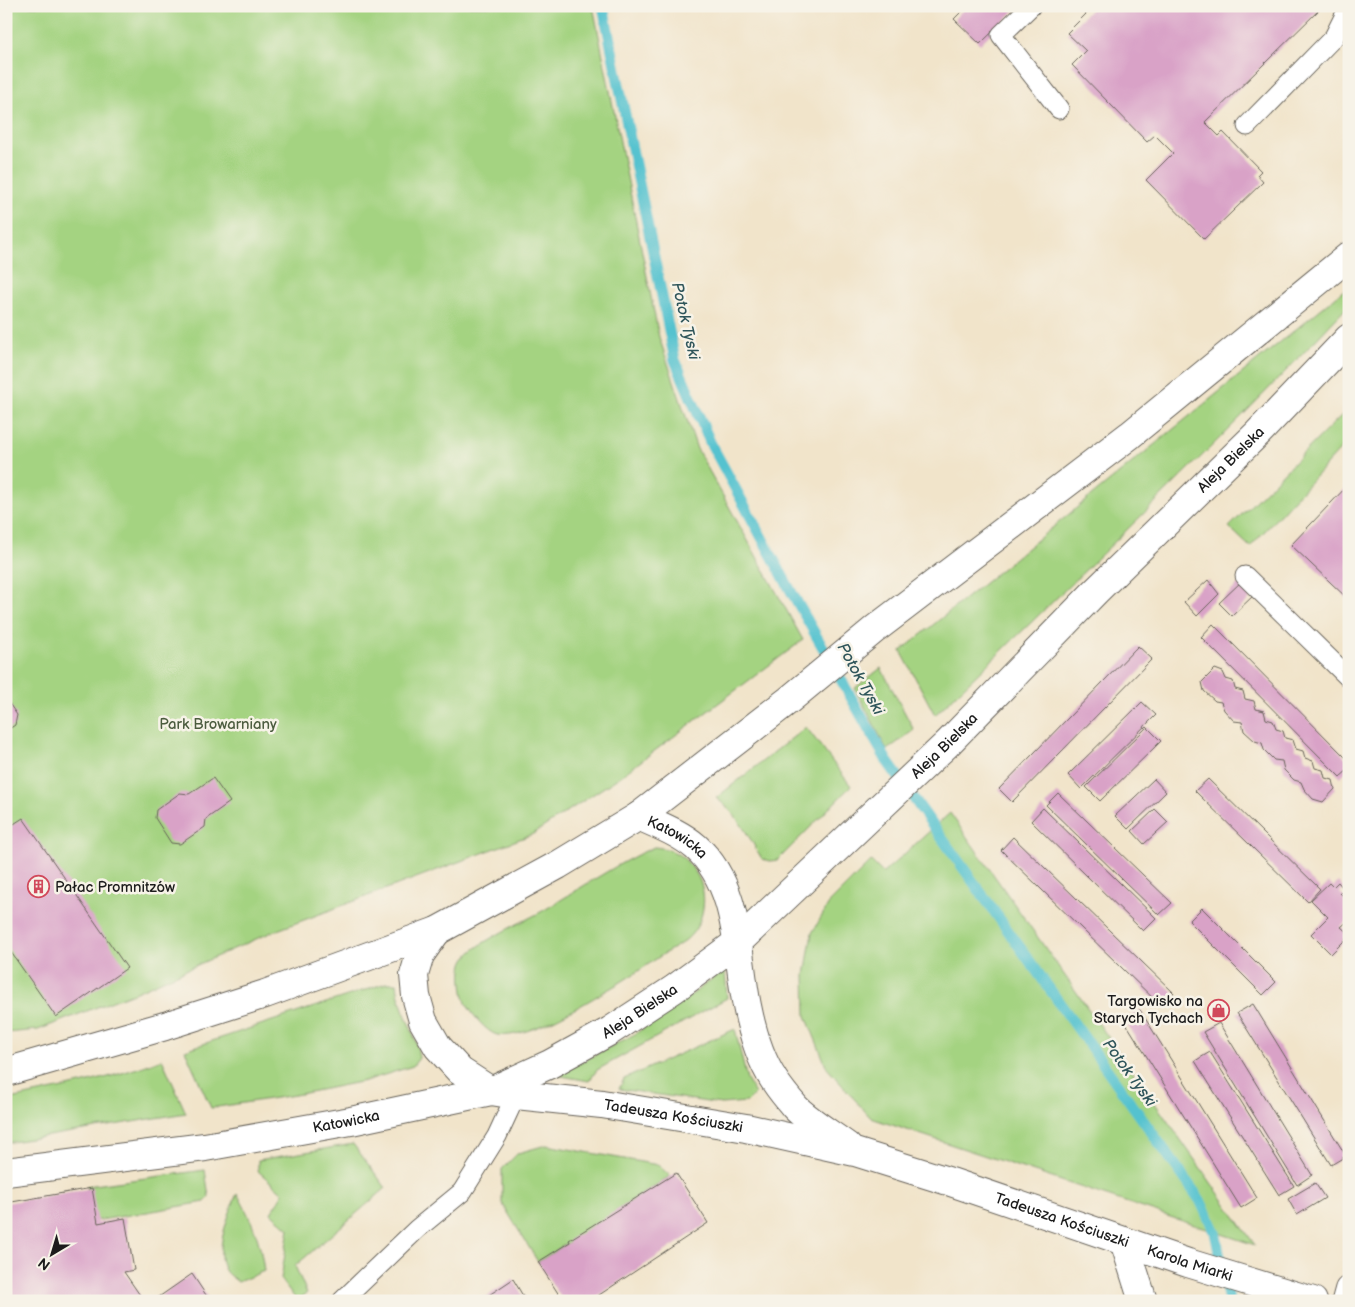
<svg xmlns="http://www.w3.org/2000/svg" width="1355" height="1307" font-family="'Balsamiq Sans',sans-serif">
<style>
.green{fill:#a4d381;stroke:#60784e}
.lines{fill:none;stroke-linecap:round;stroke-linejoin:round}
.stream{stroke:#55c2cf;stroke-width:11}
.building{fill:#d9a2c7}
.service-casing{stroke:#676259;stroke-width:21}
.minor-casing{stroke:#676259;stroke-width:30}
.secondary-casing{stroke:#676259;stroke-width:30}
.service{stroke:#fff;stroke-width:19}
.minor{stroke:#fff;stroke-width:28}
.secondary{stroke:#fff;stroke-width:28}
.labels{text-anchor:middle;dominant-baseline:central;stroke-width:5;stroke-linejoin:round;paint-order:stroke}
.street-label{font-size:15px;fill:#1c1c1c;stroke:#f7f3e8}
.park-label{font-size:15px;fill:#4c5c3f;stroke:#f7f3e8}
.poi-label{font-size:15px;fill:#1c1c1c;stroke:#f7f3e8;text-anchor:start}
.water-label{font-size:16px;font-style:italic;fill:#30565b;stroke:#f7f3e8}
</style>
<rect width="100%" height="100%" fill="#f7f3e8"/>
<filter id="ink" filterUnits="userSpaceOnUse"><feTurbulence type="fractalNoise" baseFrequency=".02" numOctaves="2"/><feDisplacementMap in="SourceGraphic" scale="10" xChannelSelector="R" yChannelSelector="G"/><feConvolveMatrix kernelMatrix="1 2 1 2 8 2 1 2 1" color-interpolation-filters="sRGB"/></filter>
<filter id="wash" filterUnits="userSpaceOnUse"><feTurbulence type="fractalNoise" baseFrequency=".0096" numOctaves="4" result="noise"/><feDisplacementMap in="SourceGraphic" scale="20" xChannelSelector="R" yChannelSelector="G"/><feGaussianBlur stdDeviation="1.12" result="paint"/><feColorMatrix in="noise" values="0 0 0 0 0 0 0 0 0 0 0 0 0 0 0 0 0 1.4 0 .05"/><feComposite in="paint" operator="in"/></filter>
<g filter="url(#wash)">
<rect width="100%" height="100%" fill="#f1e4ca"/>
<!-- green -->
<g class="green">
<path d="M 6,6 L 593,6 L 659,337 L 697,449 L 803,640 L 621,776 L 533,834 L 272,932 L 136,992 L 38,1030 L 6,1033 Z"/>
<path d="M 1349,286 L 1349,305 C 1216,447 1075,580 935,715 L 901,651 Z"/>
<path d="M 1349,408 L 1349,440 L 1250,547 L 1229,527 Z"/>
<path d="M 881,668 L 914,730 L 887,750 L 855,688 Z"/>
<path d="M 806,727 L 851,786 L 778,860 L 770,861 L 762,859 C 749,837 737,813 716,798 Z"/>
<path d="M 950,813 L 1255,1245 L 871,1118 L 827,1068 L 806,1016 L 805,975 L 812,933 L 830,902 L 871,861 L 883,873 Z"/>
<path d="M 654,847 C 673,848 686,857 696,873 C 709,893 705,923 687,939 C 680,945 670,950 662,955 C 643,968 624,981 604,992 C 580,1006 525,1040 497,1035 C 486,1032 471,1013 466,1003 C 462,993 459,968 465,959 C 477,941 526,921 546,909 C 581,888 616,864 654,847 Z"/>
<path d="M 725,969 L 727,998 L 597,1070 L 589,1081 L 556,1075 L 635,1034 L 690,996 Z"/>
<path d="M 386,983 L 397,983 C 398,1009 417,1032 419,1058 L 413,1066 L 365,1081 L 295,1095 L 211,1108 L 185,1050 Z"/>
<path d="M 735,1029 L 747,1080 L 755,1094 L 747,1102 L 721,1104 L 619,1089 L 624,1079 Z"/>
<path d="M 162,1059 L 186,1113 L 6,1143 L 6,1100 C 57,1089 114,1079 162,1059 Z"/>
<path d="M 353,1144 L 386,1188 L 295,1266 L 307,1293 L 297,1301 L 281,1279 L 289,1229 L 271,1213 L 283,1193 L 258,1171 L 258,1160 Z"/>
<path d="M 546,1145 L 658,1165 L 670,1176 L 538,1262 L 502,1203 L 502,1169 L 518,1153 Z"/>
<path d="M 205,1170 L 209,1197 L 205,1202 L 95,1221 L 87,1186 Z"/>
<path d="M 237,1193 C 252,1221 260,1238 264,1271 L 238,1282 C 235,1279 229,1276 226,1272 C 212,1252 230,1213 237,1193 Z"/>
</g>
<g class="lines">
<!-- stream -->
<path class="stream" d="M 603,6 L 675,360 L 710,442 L 792,593 L 887,761 L 1200,1200 L 1215,1232 L 1229,1301"/>
</g>
<g id="blocks">
<!-- building -->
<g class="building">
<path d="M 967,6 L 1019,6 L 980,44 L 954,19 Z"/>
<path d="M 1092,6 L 1323,6 L 1205,122 L 1219,136 L 1223,132 L 1261,171 L 1257,175 L 1263,182 L 1204,239 L 1146,180 L 1173,153 L 1155,135 L 1147,142 L 1072,65 L 1086,51 L 1067,33 L 1093,7 Z"/>
<path d="M 1349,484 L 1349,600 L 1291,545 Z"/>
<path d="M 1208,580 L 1219,594 L 1197,616 L 1184,602 Z"/>
<path d="M 1243,580 L 1255,594 L 1232,616 L 1219,603 Z"/>
<path d="M 1213,624 L 1349,761 L 1349,769 L 1340,777 L 1201,637 Z"/>
<path d="M 1138,646 L 1152,659 L 1012,802 L 999,789 Z"/>
<path d="M 1215,669 L 1223,672 L 1226,679 L 1233,681 L 1235,689 L 1243,691 L 1245,699 L 1254,701 L 1256,709 L 1264,711 L 1266,719 L 1273,721 L 1276,729 L 1283,731 L 1285,738 L 1293,740 L 1296,749 L 1303,751 L 1305,758 L 1313,761 L 1315,768 L 1323,770 L 1325,778 L 1333,780 L 1335,789 L 1323,802 L 1313,799 L 1304,789 L 1301,782 L 1294,780 L 1284,770 L 1282,761 L 1274,760 L 1264,750 L 1262,743 L 1255,741 L 1244,731 L 1242,722 L 1234,721 L 1224,710 L 1221,702 L 1215,701 L 1204,691 L 1202,682 Z"/>
<path d="M 6,699 L 17,715 L 15,725 L 6,731 Z"/>
<path d="M 1142,702 L 1156,715 L 1081,789 L 1068,775 Z"/>
<path d="M 1147,727 L 1161,741 L 1100,801 L 1086,787 Z"/>
<path d="M 213,778 L 230,802 L 206,819 L 205,827 L 180,844 L 171,843 L 155,818 L 156,810 L 180,793 L 189,794 Z"/>
<path d="M 1154,779 L 1166,792 L 1128,829 L 1115,816 Z"/>
<path d="M 1208,779 L 1320,889 L 1308,902 L 1195,791 Z"/>
<path d="M 1058,793 L 1172,903 L 1159,915 L 1046,805 Z"/>
<path d="M 1043,808 L 1156,918 L 1143,931 L 1031,821 Z"/>
<path d="M 1155,809 L 1168,822 L 1144,844 L 1132,831 Z"/>
<path d="M 23,818 L 127,968 L 56,1017 L 6,945 L 6,829 Z"/>
<path d="M 1013,837 L 1174,993 L 1161,1006 L 1001,850 Z"/>
<path d="M 1338,882 L 1344,889 L 1340,893 L 1349,902 L 1349,920 L 1341,927 L 1349,934 L 1349,936 L 1331,954 L 1311,934 L 1328,917 L 1311,900 L 1329,883 L 1333,887 Z"/>
<path d="M 1202,908 L 1276,982 L 1263,995 L 1189,921 Z"/>
<path d="M 1253,1004 L 1346,1156 L 1331,1165 L 1237,1013 Z"/>
<path d="M 1140,1010 L 1257,1198 L 1241,1208 L 1124,1020 Z"/>
<path d="M 1219,1023 L 1312,1175 L 1297,1185 L 1203,1032 Z"/>
<path d="M 1210,1052 L 1294,1186 L 1279,1195 L 1195,1061 Z"/>
<path d="M 676,1173 L 708,1223 L 590,1301 L 563,1301 L 538,1262 L 570,1242 L 569,1240 Z"/>
<path d="M 1315,1183 L 1325,1198 L 1297,1215 L 1288,1199 Z"/>
<path d="M 92,1188 L 98,1223 L 125,1218 L 134,1270 L 124,1272 L 144,1301 L 6,1301 L 6,1203 Z"/>
<path d="M 192,1274 L 210,1301 L 153,1301 Z"/>
<path d="M 513,1279 L 526,1301 L 480,1301 Z"/>
</g>
</g>
</g>
<g filter="url(#ink)">
<use href="#blocks" fill-opacity="0" stroke="#676259" stroke-width="1"/>
<g class="lines">
<defs>
<g id="service">
<path d="M 1031,6 L 1001,35 L 1059,109"/>
<path d="M 1247,126 L 1334,37 L 1349,7"/>
<path d="M 1245,576 L 1349,678"/>
<path d="M 342,1301 L 417,1229 L 462,1192 L 497,1136 L 516,1095"/>
</g>
<g id="minor">
<path id="s1" d="M 639,816 C 658,825 680,833 696,847 C 740,887 736,952 747,1006 C 752,1031 760,1059 774,1080 C 780,1089 788,1099 795,1107 C 807,1120 831,1134 847,1146"/>
<path id="s2" d="M 437,931 L 420,955 L 414,975 L 416,996 L 423,1021 L 438,1047 L 460,1071 L 491,1091 L 516,1095 L 602,1104 L 746,1128 L 855,1152 L 951,1182 L 1188,1263 L 1313,1301"/>
<path d="M 1124,1241 L 1143,1301"/>
<path d="M 1346,1301 L 1349,1290"/>
</g>
<g id="secondary">
<path d="M 6,1072 L 165,1026 L 265,994 L 437,931 L 558,865 L 639,816 L 789,700 L 875,629 L 1130,435 L 1349,256"/>
<path id="s3" d="M 6,1172 L 205,1147 L 351,1121 L 491,1091 L 550,1064 L 610,1031 L 674,989 L 739,941 L 947,744 L 1096,591 L 1258,433 L 1349,338"/>
</g>
</defs>
<!-- service casing -->
<use href="#service" class="service-casing"/>
<!-- minor casing -->
<use href="#minor" class="minor-casing"/>
<!-- secondary casing -->
<use href="#secondary" class="secondary-casing"/>
<!-- service -->
<use href="#service" class="service"/>
<!-- minor -->
<use href="#minor" class="minor"/>
<!-- secondary -->
<use href="#secondary" class="secondary"/>
</g>
</g>
<!-- icons -->
<defs>
<symbol id="building-ring" viewBox="-11 -11 22 22"><circle r="9.5" fill="#f7f3e8" stroke="#d1495b" stroke-width="1.5"/><path d="M-4-6H4V6H1V3H-1V6H-4ZM-2.5-4.3h1.7v1.8h-1.7ZM.8-4.3h1.7v1.8H.8ZM-2.5-1h1.7V.8h-1.7ZM.8-1h1.7V.8H.8Z" fill="#d1495b"/></symbol>
<symbol id="shop-ring" viewBox="-11 -11 22 22"><circle r="9.5" fill="#f7f3e8" stroke="#d1495b" stroke-width="1.5"/><path d="M-5-2.5h2.3a2.7 3.5 0 0 1 5.4 0H5L5.5 6h-11ZM-1.5-2.5h3a1.5 2.3 0 0 0-3 0Z" fill="#d1495b"/></symbol>
</defs>
<g fill-rule="evenodd">
<use href="#building-ring" x="26" y="874" width="25" height="25"/>
<use href="#shop-ring" x="1206" y="998" width="25" height="25"/>
</g>
<g class="labels">
<!-- street labels -->
<g class="street-label">
<text stroke="none"><textPath href="#s3" startOffset="1471">Aleja Bielska</textPath></text>
<text stroke="none"><textPath href="#s3" startOffset="1066">Aleja Bielska</textPath></text>
<text stroke="none"><textPath href="#s1" startOffset="44">Katowicka</textPath></text>
<text stroke="none"><textPath href="#s3" startOffset="661">Aleja Bielska</textPath></text>
<text stroke="none"><textPath href="#s2" startOffset="381">Tadeusza Kościuszki</textPath></text>
<text stroke="none"><textPath href="#s3" startOffset="344">Katowicka</textPath></text>
<text stroke="none"><textPath href="#s2" startOffset="784">Tadeusza Kościuszki</textPath></text>
<text stroke="none"><textPath href="#s2" startOffset="919">Karola Miarki</textPath></text>
</g>
<!-- park labels -->
<g class="park-label">
<text x="218" y="724">Park Browarniany</text>
</g>
<!-- poi labels -->
<g class="poi-label">
<text x="55" y="887">Pałac Promnitzów</text>
<text x="1203" y="1001" text-anchor="end">Targowisko na<tspan x="1203" dy="17">Starych Tychach</tspan></text>
</g>
<!-- water labels -->
<g class="water-label">
<text transform="translate(685 321) rotate(77)">Potok Tyski</text>
<text transform="translate(860 679) rotate(61)">Potok Tyski</text>
<text transform="translate(1129 1073) rotate(54)">Potok Tyski</text>
</g>
</g>
<!-- margin -->
<rect width="1355" height="1307" fill="none" stroke="#f7f3e8" stroke-width="25"/>
<!-- north arrow -->
<g transform="translate(52 1254) rotate(218)" stroke="#f7f3e8" stroke-width="4" paint-order="stroke">
<path d="M0-4L9 19L0 12L-9 19Z" fill="#1c1c1c"/>
<text y="-8" font-size="14" font-weight="bold" text-anchor="middle" fill="#1c1c1c">N</text>
</g>
</svg>
